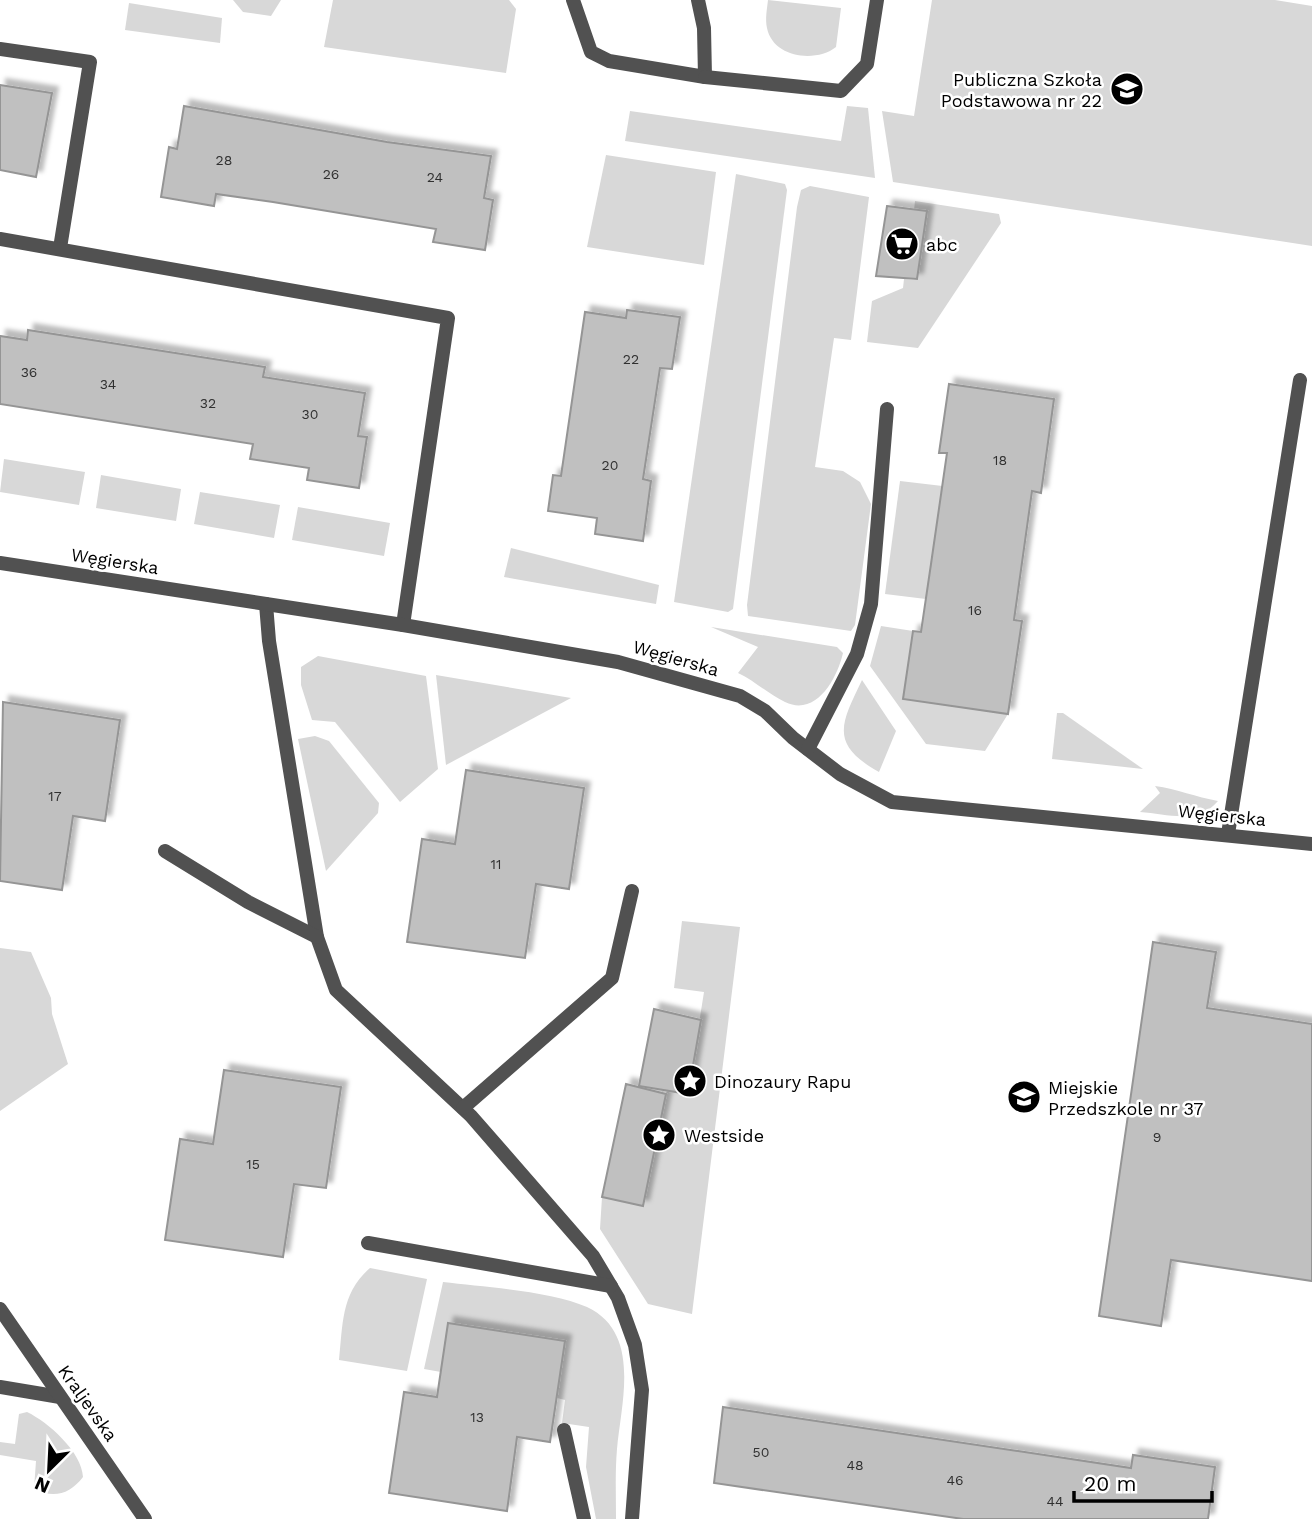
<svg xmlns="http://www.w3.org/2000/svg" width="1312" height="1519" font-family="'Work Sans',sans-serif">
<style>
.green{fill:#d8d8d8}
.building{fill:#c0c0c0;stroke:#959595;stroke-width:2;filter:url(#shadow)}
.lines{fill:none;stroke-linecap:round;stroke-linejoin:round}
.service{stroke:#515151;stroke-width:14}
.minor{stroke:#515151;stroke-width:14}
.labels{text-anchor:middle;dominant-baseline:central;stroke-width:5;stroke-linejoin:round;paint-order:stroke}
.number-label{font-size:14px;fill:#303030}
.poi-label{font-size:18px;fill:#000;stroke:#fff;text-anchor:start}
.street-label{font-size:18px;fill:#000;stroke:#fff}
</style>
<defs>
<filter id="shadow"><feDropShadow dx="6" dy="-6" stdDeviation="2" flood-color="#0004"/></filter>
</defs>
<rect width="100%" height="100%" fill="#fff"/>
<!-- green -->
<g class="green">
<path d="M 233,0 L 281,0 L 271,16 L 243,12 Z"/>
<path d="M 333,0 L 509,0 L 516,9 L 506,73 L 324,47 Z"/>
<path d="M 768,0 L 841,8 L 836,47 C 816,63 773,58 767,28 C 765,19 767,9 768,0 Z"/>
<path d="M 932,0 L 1275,0 L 1312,6 L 1312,246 L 893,182 L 882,111 L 914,116 Z"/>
<path d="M 129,3 L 222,18 L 220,43 L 125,30 Z"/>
<path d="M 847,106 L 868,108 L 875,178 L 625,141 L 630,111 L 841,141 Z"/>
<path d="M 606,155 L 716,172 L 704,265 L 587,247 Z"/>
<path d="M 736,174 L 785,184 L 787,190 L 733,609 L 728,612 L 674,602 Z"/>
<path d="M 810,186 L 869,197 L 851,340 L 834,338 L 815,467 L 843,471 L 860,482 L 871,504 L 855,625 L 851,631 L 748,616 L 747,605 L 797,207 L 801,190 Z"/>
<path d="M 915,201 L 999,214 L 1001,223 L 918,348 L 867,342 L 872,301 L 903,288 L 904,279 L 917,280 L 927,212 L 914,210 Z"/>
<path d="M 4,459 L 85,472 L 79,505 L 0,492 Z"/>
<path d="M 101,475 L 181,489 L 176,521 L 96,508 Z"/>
<path d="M 900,481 L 951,487 L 934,600 L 885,594 Z"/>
<path d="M 200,492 L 280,505 L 274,538 L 194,524 Z"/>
<path d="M 298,507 L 390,523 L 384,556 L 292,540 Z"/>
<path d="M 511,548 L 659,585 L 656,604 L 504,577 Z"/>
<path d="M 881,626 L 913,631 L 903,699 L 1008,714 L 985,751 L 926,744 L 870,666 Z"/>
<path d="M 711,627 L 837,647 L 843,653 C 837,679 816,717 785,702 C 768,694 755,681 738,673 L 758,647 Z"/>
<path d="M 318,656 L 426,676 L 438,769 L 400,802 L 335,722 L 312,720 L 301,685 L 301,667 Z"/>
<path d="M 436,675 L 571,698 L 446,765 Z"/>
<path d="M 862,680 L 896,731 L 879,772 C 829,744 841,724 862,680 Z"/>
<path d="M 1057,713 L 1063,713 L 1143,769 L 1052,759 Z"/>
<path d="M 315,736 L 329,741 L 379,803 L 378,813 L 326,871 L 298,739 Z"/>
<path d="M 1155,786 C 1177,789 1196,797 1218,801 C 1198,825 1168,814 1140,812 L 1160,793 Z"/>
<path d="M 682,921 L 740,927 L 692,1314 L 648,1304 L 600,1229 L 602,1197 L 643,1206 L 667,1090 L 688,1093 L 704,992 L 674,988 Z"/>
<path d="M 0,948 L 31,952 L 51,998 L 52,1014 L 68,1064 L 0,1111 Z"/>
<path d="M 370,1268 L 427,1279 L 407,1371 L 339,1360 C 343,1324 341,1293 370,1268 Z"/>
<path d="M 443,1282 C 484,1287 551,1291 587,1307 C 642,1333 621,1403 617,1449 C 615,1472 616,1496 616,1519 L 596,1519 L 586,1467 L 589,1427 L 562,1423 L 565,1400 L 557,1398 L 565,1341 L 448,1323 L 441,1372 L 424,1369 Z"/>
<path d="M 27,1412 C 48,1422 82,1452 83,1477 C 70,1494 54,1499 34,1489 L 36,1461 L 0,1455 L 0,1442 L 15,1444 L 19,1414 Z"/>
</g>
<!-- building -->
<g class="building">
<path d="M 0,85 L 52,93 L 36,177 L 0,170 Z"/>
<path d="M 184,106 L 387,142 L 491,156 L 484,198 L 493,200 L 485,250 L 433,242 L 436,229 L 273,202 L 216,194 L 214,206 L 161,197 L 169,147 L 177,149 Z"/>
<path d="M 887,206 L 927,211 L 917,279 L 876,276 Z"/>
<path d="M 627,310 L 680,317 L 672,369 L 660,368 L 643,479 L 651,481 L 643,541 L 595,534 L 597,518 L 548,511 L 553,475 L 561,476 L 585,312 L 626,318 Z"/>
<path d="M 28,330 L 265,367 L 263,377 L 365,393 L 358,436 L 367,437 L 359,488 L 307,480 L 309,468 L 250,459 L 253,444 L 0,404 L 0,336 L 27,340 Z"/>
<path d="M 949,384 L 1054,399 L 1041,493 L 1032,491 L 1014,620 L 1022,621 L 1008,714 L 903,699 L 913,631 L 921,632 L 931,564 L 947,453 L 939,453 Z"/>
<path d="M 3,702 L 120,720 L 105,821 L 73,816 L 62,890 L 0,881 Z"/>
<path d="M 466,770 L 584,788 L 569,889 L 536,884 L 525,958 L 407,942 L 422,839 L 455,844 Z"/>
<path d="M 1153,942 L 1216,952 L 1207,1008 L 1312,1024 L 1312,1281 L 1171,1260 L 1161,1326 L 1099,1316 Z"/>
<path d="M 654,1009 L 701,1020 L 688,1094 L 639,1086 Z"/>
<path d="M 224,1070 L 341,1087 L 326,1188 L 294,1184 L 283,1257 L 165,1240 L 180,1139 L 213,1144 Z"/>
<path d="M 626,1084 L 666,1094 L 643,1206 L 602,1197 Z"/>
<path d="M 448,1323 L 565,1341 L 550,1442 L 517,1437 L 507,1511 L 389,1493 L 404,1392 L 437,1397 Z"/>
<path d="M 723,1407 L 1131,1468 L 1133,1455 L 1215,1467 L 1208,1519 L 963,1519 L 714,1483 Z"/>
</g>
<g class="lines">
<!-- service -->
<g class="service">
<path d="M 0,49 L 90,62 L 60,248"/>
<path d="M 266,604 L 269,641 L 317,937 L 336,990 L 471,1116 L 593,1256 L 618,1298 L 635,1345 L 642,1390 L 632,1519"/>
<path d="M 1228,834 L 1300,380"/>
<path d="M 165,851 L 248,902 L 317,937"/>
<path d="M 463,1108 L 612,978 L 632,891"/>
<path d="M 368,1243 L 611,1286"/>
<path d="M 0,1387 L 60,1397"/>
<path d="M 564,1430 L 584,1519"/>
</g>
<!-- minor -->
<g class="minor">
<path d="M 573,0 L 591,52 L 609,61 L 705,77 L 704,28 L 698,0"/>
<path d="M 705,77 L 841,91 L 867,64 L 877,0"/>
<path d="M 0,239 L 448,318 L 403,625"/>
<path d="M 0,563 L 403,625 L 618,662 L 740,696 L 765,711 L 793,738 L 840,774 L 892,802 L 1312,844"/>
<path d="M 808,749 L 857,654 L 871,604 L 887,409"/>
<path d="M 0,1309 L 145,1519"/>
</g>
</g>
<!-- icons -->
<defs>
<symbol id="school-disc" viewBox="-11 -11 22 22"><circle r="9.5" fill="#000" stroke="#fff"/><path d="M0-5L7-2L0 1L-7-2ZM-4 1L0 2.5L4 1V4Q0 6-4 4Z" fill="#fff"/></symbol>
<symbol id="supermarket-disc" viewBox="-11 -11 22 22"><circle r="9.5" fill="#000" stroke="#fff"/><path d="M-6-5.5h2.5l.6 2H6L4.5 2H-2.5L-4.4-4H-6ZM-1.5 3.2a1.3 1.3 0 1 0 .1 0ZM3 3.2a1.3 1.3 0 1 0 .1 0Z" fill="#fff"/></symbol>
<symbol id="sight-disc" viewBox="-11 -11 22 22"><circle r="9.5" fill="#000" stroke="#fff"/><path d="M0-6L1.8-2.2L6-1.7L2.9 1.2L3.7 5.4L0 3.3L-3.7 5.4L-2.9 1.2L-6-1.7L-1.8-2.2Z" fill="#fff"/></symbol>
</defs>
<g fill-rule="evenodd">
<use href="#school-disc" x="1108" y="70" width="38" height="38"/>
<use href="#supermarket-disc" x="883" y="225" width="38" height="38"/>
<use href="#sight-disc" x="671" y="1062" width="38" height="38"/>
<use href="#school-disc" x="1005" y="1078" width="38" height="38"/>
<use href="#sight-disc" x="640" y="1116" width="38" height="38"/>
</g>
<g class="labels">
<!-- number labels -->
<g class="number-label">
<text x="224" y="160">28</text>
<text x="331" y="174">26</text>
<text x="435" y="177">24</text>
<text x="631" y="359">22</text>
<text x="29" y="372">36</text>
<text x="108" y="384">34</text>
<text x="208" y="403">32</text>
<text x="310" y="414">30</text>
<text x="1000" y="460">18</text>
<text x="610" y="465">20</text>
<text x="975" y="610">16</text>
<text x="55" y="796">17</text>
<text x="496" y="864">11</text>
<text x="1157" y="1137">9</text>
<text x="253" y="1164">15</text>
<text x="477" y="1417">13</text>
<text x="761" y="1452">50</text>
<text x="855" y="1465">48</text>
<text x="955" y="1480">46</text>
<text x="1055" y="1501">44</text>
</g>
<!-- poi labels -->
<g class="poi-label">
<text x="1102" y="79" text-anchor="end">Publiczna Szkoła<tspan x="1102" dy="21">Podstawowa nr 22</tspan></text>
<text x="926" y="244">abc</text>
<text x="714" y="1081">Dinozaury Rapu</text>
<text x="1048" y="1087">Miejskie<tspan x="1048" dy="21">Przedszkole nr 37</tspan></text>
<text x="684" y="1135">Westside</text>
</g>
<!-- street labels -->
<g class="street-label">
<text transform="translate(115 561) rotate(9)">Węgierska</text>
<text transform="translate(676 658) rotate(16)">Węgierska</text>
<text transform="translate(1222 815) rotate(6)">Węgierska</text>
<text transform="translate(88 1403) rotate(55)">Kraljevska</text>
</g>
</g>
<!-- north arrow -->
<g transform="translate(49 1470) rotate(204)" stroke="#ffffff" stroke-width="5" paint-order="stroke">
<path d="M0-5L12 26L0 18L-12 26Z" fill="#000000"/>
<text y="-10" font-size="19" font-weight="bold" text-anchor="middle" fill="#000000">N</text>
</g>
<!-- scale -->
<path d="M1074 1491v10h138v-10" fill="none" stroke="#000000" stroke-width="3.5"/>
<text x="1084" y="1491" font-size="21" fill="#000000" stroke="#ffffff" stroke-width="5" paint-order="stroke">20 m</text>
</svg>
